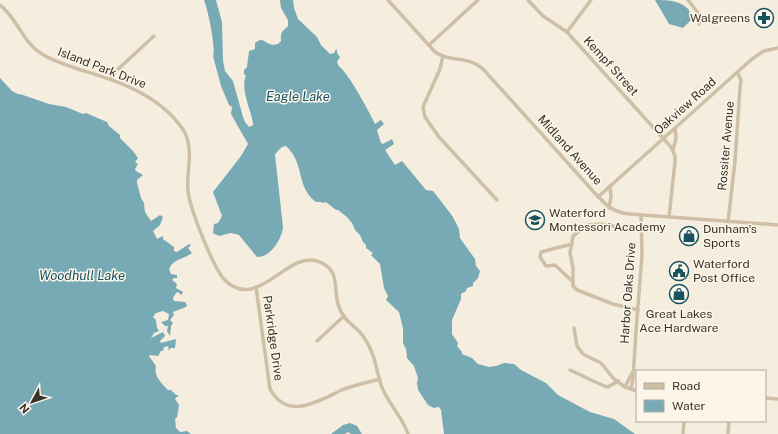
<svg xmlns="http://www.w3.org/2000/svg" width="778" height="434" font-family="'Public Sans',sans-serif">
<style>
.water{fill:#78aab6}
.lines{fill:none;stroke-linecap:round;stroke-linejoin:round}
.minor{stroke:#cfbfa7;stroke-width:3.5}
.labels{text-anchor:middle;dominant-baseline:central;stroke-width:3;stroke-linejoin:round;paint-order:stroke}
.poi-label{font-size:12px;fill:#3b3128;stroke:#fcf6ea;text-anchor:start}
.street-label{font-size:12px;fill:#3b3128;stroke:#fcf6ea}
.water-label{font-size:13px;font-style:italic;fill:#185261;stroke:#fcf6ea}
</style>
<rect width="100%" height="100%" fill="#f5eddd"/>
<!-- water -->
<g class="water">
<path d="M 204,0 L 216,0 L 222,22 L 223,61 L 225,71 L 233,81 L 243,117 L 245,122 L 249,127 L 253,125 L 253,123 C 251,110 240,89 246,76 L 244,74 L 244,70 L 247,67 L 249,51 L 255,49 L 255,43 C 265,34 265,48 278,44 L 281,41 C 281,31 281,33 288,26 L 288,20 L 281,8 L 280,0 L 293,0 L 294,8 L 298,19 L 317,37 L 321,45 L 330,54 L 334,53 L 336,49 L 337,50 L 337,53 L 340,57 L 337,62 C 338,67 343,69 346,74 C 357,89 367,108 375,124 L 381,120 L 384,124 L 377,130 L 381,143 L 383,144 L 392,139 L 394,144 L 385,150 L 395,165 L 402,161 L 426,190 L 433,191 L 437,196 L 453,217 L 459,229 L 460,238 L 475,259 L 476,266 L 480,271 L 478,278 L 473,283 L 473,286 L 467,288 L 466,291 L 461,294 L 461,299 L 452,320 L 452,334 L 458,343 L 457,346 L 462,352 L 462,354 L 472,358 L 478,364 L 489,367 L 496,366 L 504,363 L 514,364 L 521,370 L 546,383 L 558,395 L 590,412 L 614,419 L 635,434 L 444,434 L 441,410 L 439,407 L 434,408 L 428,405 L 418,390 L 417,383 L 418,378 L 414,366 L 407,358 L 406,349 L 403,343 L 403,328 L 399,312 L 386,300 L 388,296 L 384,288 L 380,264 L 371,255 L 373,253 L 366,248 L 366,245 L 363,242 L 360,235 L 355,230 L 352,223 L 347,217 L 338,210 L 336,210 L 326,202 L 324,203 L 320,202 L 316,202 C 295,186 306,165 286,146 C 282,146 277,151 275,155 L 283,227 C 282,239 270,258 257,257 L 239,235 L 231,233 L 219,236 L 213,233 L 214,224 L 218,223 L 222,216 L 213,192 L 241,156 L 248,144 L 231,114 L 232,107 L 229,105 L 221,86 L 213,56 C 216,48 208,10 204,0 Z"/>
<path d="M 655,0 C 666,0 681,0 689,10 C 690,13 691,17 691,20 L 683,28 L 669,24 Z"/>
<path d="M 0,78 L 12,91 L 18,94 L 23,95 L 49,104 L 66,107 L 83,114 L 86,113 L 107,122 L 109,126 L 120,135 L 120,138 L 133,151 L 138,158 L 135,162 L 138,164 L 135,169 L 136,171 L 143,175 L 137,180 L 137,183 L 141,198 L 144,203 L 145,212 L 151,221 L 160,215 L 163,217 L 160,225 L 153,231 L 157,239 L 163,236 L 163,239 L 174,247 L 174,251 L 177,252 L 189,244 L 191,245 L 188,248 L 192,253 C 184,259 173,259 169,269 L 171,274 L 177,275 L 177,278 L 174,278 L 172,280 L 177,284 L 176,288 L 183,292 L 181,295 L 178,292 L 176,293 L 173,298 L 174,301 L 185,302 L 187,305 L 186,307 L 173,312 L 174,315 L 170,320 L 173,323 L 171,326 L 170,336 L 167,331 L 168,326 L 165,326 L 161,322 L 168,320 L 169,314 L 163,311 L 156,313 L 153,317 L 156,320 L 157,328 L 159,331 L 154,333 L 151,338 L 163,332 L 165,336 L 160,341 L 161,343 L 176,339 L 175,348 L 171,348 L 168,351 L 169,348 L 167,346 L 163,348 L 164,350 L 161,351 L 158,356 L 150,355 L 149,356 L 156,366 C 153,375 162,384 168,390 L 171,390 L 176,395 L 179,395 L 175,399 L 179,405 L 177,417 L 175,419 L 176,428 L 180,432 L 187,431 L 191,434 L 0,434 Z"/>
<path d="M 350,423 L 357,426 L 362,434 L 351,434 L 348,432 L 345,434 L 331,434 L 343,425 Z"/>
</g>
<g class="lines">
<!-- minor -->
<g class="minor">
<path d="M 388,0 L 435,52 C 451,63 467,55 483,69 L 593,191 C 605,204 611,212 630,214 L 778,225"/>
<path d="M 528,0 L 543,16 L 567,32 L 671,147 L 675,156 L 675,162 L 669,217"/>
<path d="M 688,0 L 702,18 L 699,24"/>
<path d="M 0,5 C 18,19 22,42 42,54 C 53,61 66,65 78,69 C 110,79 142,88 168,112 C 174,118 181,125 185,133 C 194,152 186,171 188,191 C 190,209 212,264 223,278 C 256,315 286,251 317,261 C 341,269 333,286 338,304 C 343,323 357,325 365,339 C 375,354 376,369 381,385 C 387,402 402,416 408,434"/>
<path d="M 567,32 L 591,0"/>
<path d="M 429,45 L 478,0"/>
<path d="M 443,56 L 440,69 L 423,107 L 425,117 L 439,137 L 497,200"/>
<path d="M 111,79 L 116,71 L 154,36"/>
<path d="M 673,150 L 676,138 L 675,128"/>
<path d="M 598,197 L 752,59 L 764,51 L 778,48"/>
<path d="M 609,208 L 611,197 L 610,186"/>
<path d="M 728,222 L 735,161 L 740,88 L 741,80 L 737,72"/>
<path d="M 572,244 L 541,252 L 540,257 L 546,266 L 555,265 L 573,282"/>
<path d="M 256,287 L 270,389 C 288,422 320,400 344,389 C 356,385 368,382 380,379"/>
<path d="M 638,310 L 613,304 L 577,290 L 573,286 L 573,268 L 570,253 L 573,236 L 587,225 L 601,224 L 641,231"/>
<path d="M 574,328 L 577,346 L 583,354 L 601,363 L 614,379 L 625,387 L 637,391"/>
<path d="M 317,341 L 344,316"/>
<path d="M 570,370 L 604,386 L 608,387 L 618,381"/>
<path d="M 625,387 L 632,373"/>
<path d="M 631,389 L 633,379 L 636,331 L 642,255 L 641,215"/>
<path d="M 765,398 L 778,399"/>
<path d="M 683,434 L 684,421"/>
<path d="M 728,434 L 729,421"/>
</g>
</g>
<!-- icons -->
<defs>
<symbol id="pharmacy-ring" viewBox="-11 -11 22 22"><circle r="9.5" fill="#fcf6ea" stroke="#185261" stroke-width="1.5"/><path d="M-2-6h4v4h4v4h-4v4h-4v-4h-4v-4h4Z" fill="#185261"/></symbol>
<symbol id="school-ring" viewBox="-11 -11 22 22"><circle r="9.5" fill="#fcf6ea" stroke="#185261" stroke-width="1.5"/><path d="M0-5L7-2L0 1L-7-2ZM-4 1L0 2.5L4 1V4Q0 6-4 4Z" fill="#185261"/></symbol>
<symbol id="shop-ring" viewBox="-11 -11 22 22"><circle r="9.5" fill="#fcf6ea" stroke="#185261" stroke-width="1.5"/><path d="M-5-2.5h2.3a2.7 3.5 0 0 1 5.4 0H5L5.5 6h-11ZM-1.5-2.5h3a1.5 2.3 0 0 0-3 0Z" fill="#185261"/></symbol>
<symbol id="civic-ring" viewBox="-11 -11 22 22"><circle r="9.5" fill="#fcf6ea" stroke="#185261" stroke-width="1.5"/><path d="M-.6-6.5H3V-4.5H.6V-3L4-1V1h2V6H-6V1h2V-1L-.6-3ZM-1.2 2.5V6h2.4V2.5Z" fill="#185261"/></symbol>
</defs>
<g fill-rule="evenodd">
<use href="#pharmacy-ring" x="753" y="7" width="22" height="22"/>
<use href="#school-ring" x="524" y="209" width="22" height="22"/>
<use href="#shop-ring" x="678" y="225" width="22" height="22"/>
<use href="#civic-ring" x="668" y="260" width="22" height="22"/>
<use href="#shop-ring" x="668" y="283" width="22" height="22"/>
</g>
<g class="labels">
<!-- poi labels -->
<g class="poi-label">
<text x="750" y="18" text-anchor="end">Walgreens</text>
<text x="549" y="213">Waterford<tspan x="549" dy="14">Montessori Academy</tspan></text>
<text x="703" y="229">Dunham's<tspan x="703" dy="14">Sports</tspan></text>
<text x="693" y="264">Waterford<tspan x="693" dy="14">Post Office</tspan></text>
<text x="679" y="314" text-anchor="middle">Great Lakes<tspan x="679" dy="14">Ace Hardware</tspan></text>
</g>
<!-- street labels -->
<g class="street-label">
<text transform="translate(611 66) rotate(48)">Kempf Street</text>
<text transform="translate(102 68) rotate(21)">Island Park Drive</text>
<text transform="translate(685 106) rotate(-42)">Oakview Road</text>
<text transform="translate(726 146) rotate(-85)">Rossiter Avenue</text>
<text transform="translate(570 150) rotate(48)">Midland Avenue</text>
<text transform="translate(628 293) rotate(-86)">Harbor Oaks Drive</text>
<text transform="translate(273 338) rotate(82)">Parkridge Drive</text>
</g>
<!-- water labels -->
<g class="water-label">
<text x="298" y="96">Eagle Lake</text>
<text x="82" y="275">Woodhull Lake</text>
</g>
</g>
<!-- legend -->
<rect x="636" y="370" width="130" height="52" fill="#fcf6ea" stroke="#afa79c"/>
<rect x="644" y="383" width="20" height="6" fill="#cfbfa7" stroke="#afa79c"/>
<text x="672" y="390" font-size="12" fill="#3b3128">Road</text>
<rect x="644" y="400" width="20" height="12" fill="#78aab6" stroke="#afa79c"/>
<text x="672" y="410" font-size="12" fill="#3b3128">Water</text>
<!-- north arrow -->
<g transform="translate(32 402) rotate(230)" stroke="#fcf6ea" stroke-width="3" paint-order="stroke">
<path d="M0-3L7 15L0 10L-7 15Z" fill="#3b3128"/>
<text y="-6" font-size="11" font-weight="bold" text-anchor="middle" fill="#3b3128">N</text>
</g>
</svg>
